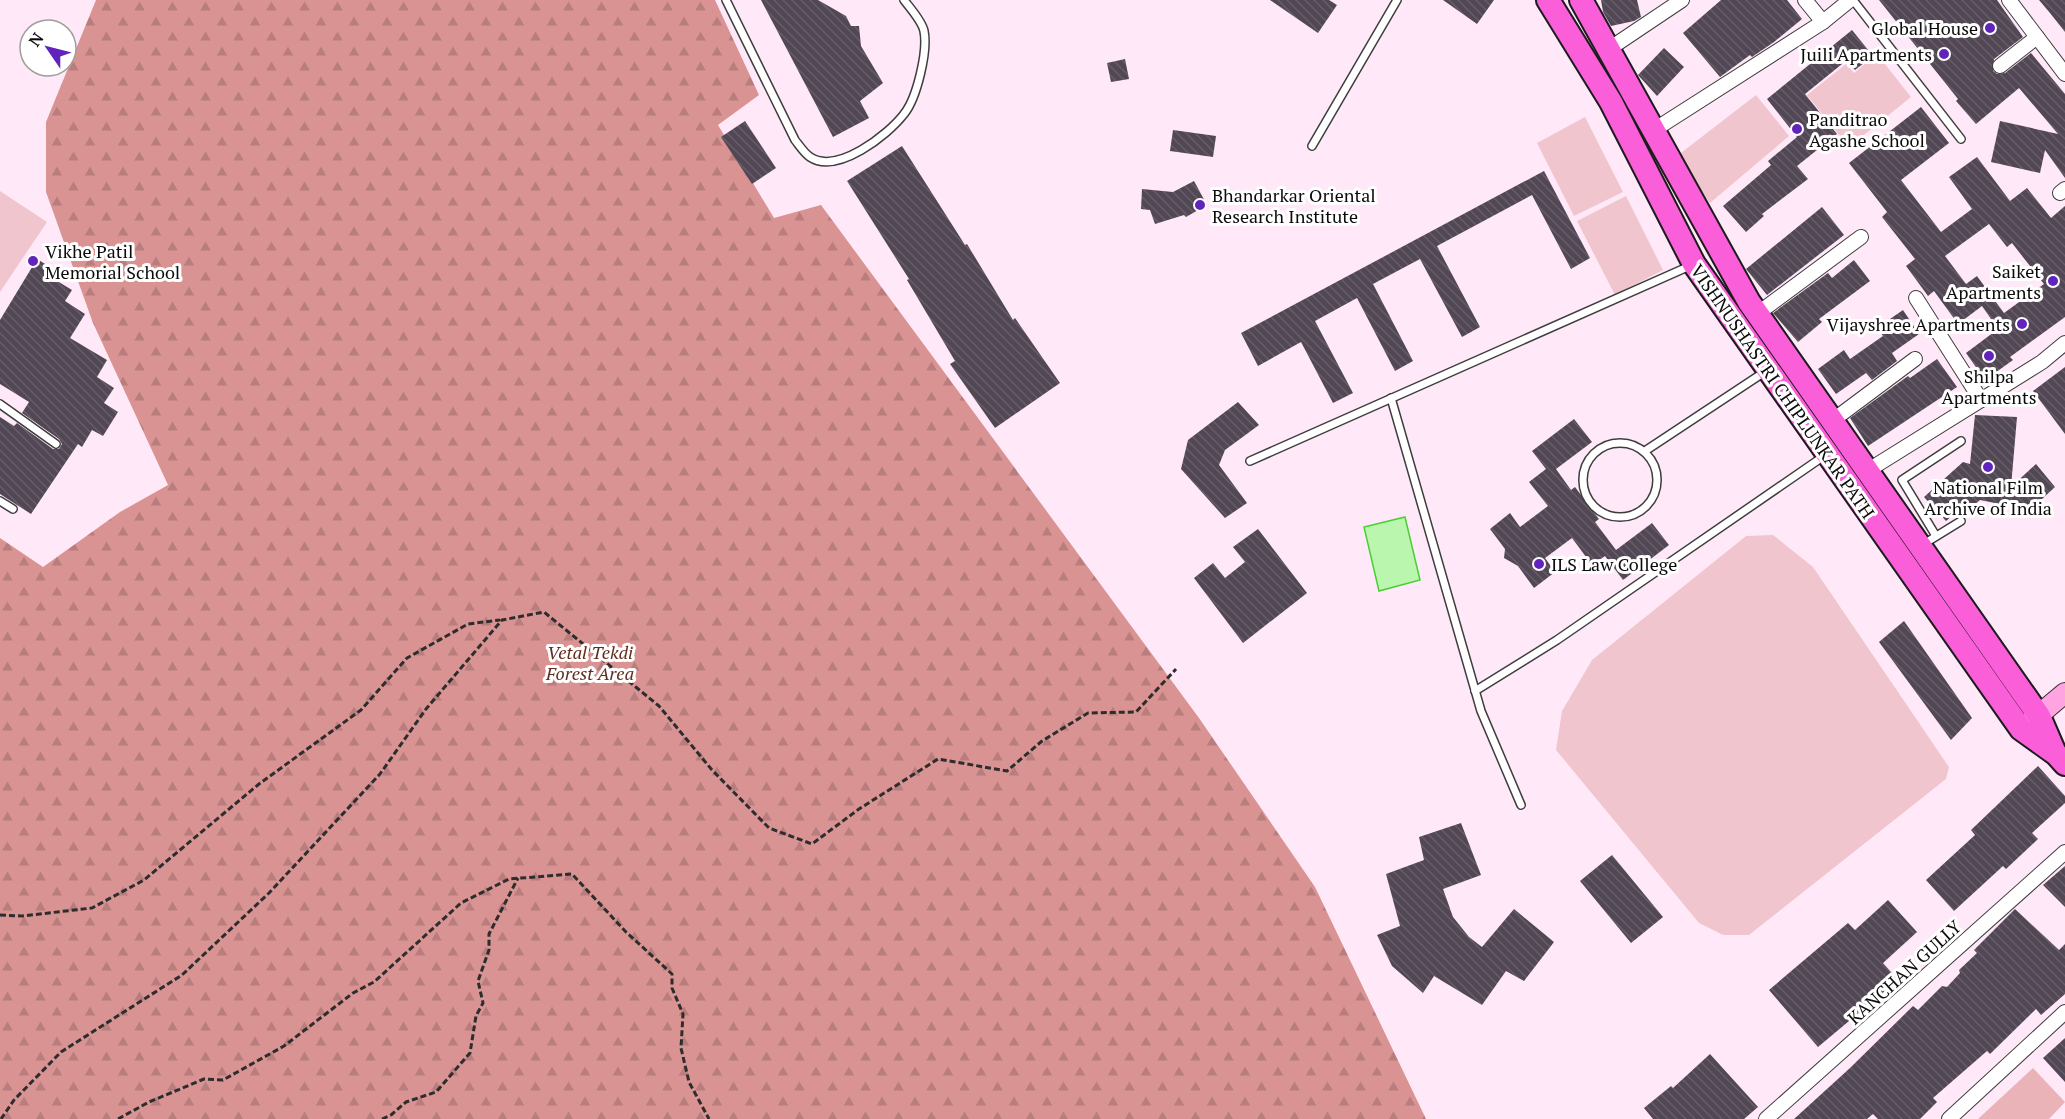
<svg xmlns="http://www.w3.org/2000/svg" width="2065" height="1119" font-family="'PT Serif',serif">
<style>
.grass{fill:#e9b3b7}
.forest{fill:url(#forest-firs)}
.pitch{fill:#f0c5ce}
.water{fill:#baf6ae;stroke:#4bce34;stroke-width:1.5}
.building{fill:url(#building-back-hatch);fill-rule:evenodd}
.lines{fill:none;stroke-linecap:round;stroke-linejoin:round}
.lane-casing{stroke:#3e3e3e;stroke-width:10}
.street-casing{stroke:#3e3e3e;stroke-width:16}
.secondary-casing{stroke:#2d2d2d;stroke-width:22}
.primary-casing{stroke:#1c1c1c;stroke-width:26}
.path{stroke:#2d2d2d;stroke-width:3;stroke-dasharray:6 3;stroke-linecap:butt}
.lane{stroke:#fff;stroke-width:7}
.street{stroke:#fff;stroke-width:14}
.secondary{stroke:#ffa4e0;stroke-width:20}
.primary{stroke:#fa5ed9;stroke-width:22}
.poi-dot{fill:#6123bb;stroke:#fff;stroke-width:2}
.labels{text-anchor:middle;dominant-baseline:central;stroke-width:6;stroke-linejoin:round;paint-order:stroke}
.poi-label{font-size:18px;fill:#0b0b0b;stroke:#fff;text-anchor:end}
.street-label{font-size:18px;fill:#0b0b0b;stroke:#fff}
.park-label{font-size:18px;font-style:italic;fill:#622d1c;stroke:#fff}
</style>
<defs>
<pattern id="forest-firs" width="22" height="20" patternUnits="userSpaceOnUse" patternTransform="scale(1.5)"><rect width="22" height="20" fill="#d99393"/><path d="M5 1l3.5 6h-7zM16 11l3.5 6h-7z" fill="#b97d7d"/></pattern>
<pattern id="building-back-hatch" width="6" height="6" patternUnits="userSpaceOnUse" patternTransform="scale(1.5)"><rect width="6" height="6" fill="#524754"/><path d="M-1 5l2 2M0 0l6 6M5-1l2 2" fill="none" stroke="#665d68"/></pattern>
</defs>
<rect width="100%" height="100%" fill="#ffe9f9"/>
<!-- grass -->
<path class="grass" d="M 2033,1068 L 2065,1102 L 2049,1119 L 1978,1119 Z"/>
<!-- forest -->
<path class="forest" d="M 96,0 L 715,0 L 759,95 L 718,125 L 774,218 L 821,205 L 1199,718 L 1315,887 L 1426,1119 L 0,1119 L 0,538 L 43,567 L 120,512 L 168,485 L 93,323 L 46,192 L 46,122 Z"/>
<!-- pitch -->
<g class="pitch">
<path d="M 1877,54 L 1911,97 L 1849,147 L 1807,95 L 1846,64 L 1854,73 Z"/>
<path d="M 1756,95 L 1789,136 L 1710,203 L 1677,156 Z"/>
<path d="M 1585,117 L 1623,192 L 1574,216 L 1537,143 Z"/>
<path d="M 0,191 L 47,222 L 0,292 Z"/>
<path d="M 1626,196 L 1663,270 L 1615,295 L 1577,221 Z"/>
<path d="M 1773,535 L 1813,567 L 1949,767 L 1946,779 L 1749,935 L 1723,935 L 1699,923 L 1556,750 L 1562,711 L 1592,660 L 1746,536 Z"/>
</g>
<!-- water -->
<path class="water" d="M 1405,517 L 1420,580 L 1379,591 L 1364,527 Z"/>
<!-- building -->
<g class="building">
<path d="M 761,0 L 818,0 L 846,16 L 851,26 L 859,26 L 861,46 L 883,83 L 860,101 L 869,118 L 833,137 Z"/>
<path d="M 1270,0 L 1329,0 L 1337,5 L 1318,33 Z"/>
<path d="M 1443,0 L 1494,0 L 1477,24 Z"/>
<path d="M 1601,0 L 1637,0 L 1641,17 L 1634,21 L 1611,26 L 1603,12 Z"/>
<path d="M 1721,0 L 1787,0 L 1802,19 L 1774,42 L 1752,57 L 1750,55 L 1720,77 L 1683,33 Z"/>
<path d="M 1879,0 L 1997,0 L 2023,37 L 1994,59 L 1993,71 L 1997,74 L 2005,73 L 2031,53 L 2065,94 L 2065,178 L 2045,150 L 2040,173 L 1991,162 L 2000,121 L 2058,134 L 2019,88 L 1976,124 L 1956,101 L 1958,99 Z"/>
<path d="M 2039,0 L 2065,0 L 2065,32 L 2050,13 Z"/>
<path d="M 1852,30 L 1873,56 L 1855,70 L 1847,60 L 1805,94 L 1837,134 L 1797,166 L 1808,179 L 1762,214 L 1764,216 L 1746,232 L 1723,206 L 1771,165 L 1768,161 L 1797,137 L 1767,99 Z"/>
<path d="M 1664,48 L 1684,67 L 1657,96 L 1638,75 Z"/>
<path d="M 1125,59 L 1129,79 L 1111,82 L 1107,63 Z"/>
<path d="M 1921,107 L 1949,143 L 1901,180 L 1941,232 L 1972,209 L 1949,177 L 1977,157 L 2010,201 L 2027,188 L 2051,218 L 2065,206 L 2065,317 L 2010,357 L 2013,360 L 1985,380 L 1966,353 L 1998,329 L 1982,306 L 1958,324 L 1934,291 L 1928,296 L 1906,266 L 1915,259 L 1882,217 L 1887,212 L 1849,163 ZM 1989,224 L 2007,247 L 2012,243 L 2044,284 L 2004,313 L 1977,276 L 1966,284 L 1945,256 Z"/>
<path d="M 745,121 L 776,168 L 752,184 L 721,137 Z"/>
<path d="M 1173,130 L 1216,136 L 1213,157 L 1170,151 Z"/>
<path d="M 902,146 L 965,245 L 967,244 L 1013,320 L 1015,318 L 1060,383 L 995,428 L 950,364 L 955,361 L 907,280 L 909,279 L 847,181 Z"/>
<path d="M 1544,171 L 1590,258 L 1571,269 L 1532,195 L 1437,246 L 1480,327 L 1462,337 L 1420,259 L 1373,284 L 1413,361 L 1395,371 L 1357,298 L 1315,321 L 1353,393 L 1333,403 L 1301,342 L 1258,366 L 1241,333 Z"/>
<path d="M 1194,181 L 1207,205 L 1186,217 L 1184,215 L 1155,224 L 1150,210 L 1141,209 L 1142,189 L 1173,192 Z"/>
<path d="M 1822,207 L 1844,235 L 1767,295 L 1746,269 Z"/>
<path d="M 37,259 L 58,272 L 54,279 L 72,290 L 65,301 L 85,314 L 70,338 L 107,360 L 97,377 L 114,388 L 104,403 L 118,412 L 103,436 L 92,430 L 82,447 L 78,444 L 31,514 L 0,494 L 0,417 L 14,426 L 17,423 L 53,449 L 59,449 L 62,444 L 59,439 L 22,413 L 29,402 L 0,384 L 0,320 Z"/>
<path d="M 1854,260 L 1870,281 L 1819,319 L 1822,322 L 1798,342 L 1773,313 L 1828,273 L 1832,278 Z"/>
<path d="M 1903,310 L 1919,334 L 1892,353 L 1897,361 L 1872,380 L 1866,373 L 1836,394 L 1818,369 L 1844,350 L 1850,359 L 1883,336 L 1877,328 Z"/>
<path d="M 1937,359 L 1957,387 L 1868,446 L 1850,418 L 1908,376 L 1910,378 Z"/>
<path d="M 2065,367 L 2065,434 L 2033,391 Z"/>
<path d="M 1238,402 L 1259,425 L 1225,450 L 1219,465 L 1247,503 L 1225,518 L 1181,469 L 1188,440 Z"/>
<path d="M 1975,415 L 2017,417 L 2011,487 L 2036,464 L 2055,487 L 2030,510 L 1980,500 L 1967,511 L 1963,507 L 1946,521 L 1924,497 L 1963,462 L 1970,464 Z"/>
<path d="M 1574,419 L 1592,442 L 1556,469 L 1571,490 L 1575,487 L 1599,519 L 1595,522 L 1616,550 L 1652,523 L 1669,545 L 1623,580 L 1605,556 L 1592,565 L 1572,538 L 1545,558 L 1555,572 L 1534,588 L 1518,566 L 1504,558 L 1505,549 L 1490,529 L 1510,513 L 1520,527 L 1548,506 L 1529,482 L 1546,469 L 1532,451 Z"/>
<path d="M 1258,529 L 1307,593 L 1243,643 L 1194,578 L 1213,563 L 1225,578 L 1245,562 L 1233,547 Z"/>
<path d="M 1904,621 L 1972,718 L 1951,740 L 1879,642 Z"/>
<path d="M 2038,766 L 2065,796 L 2065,803 L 2032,833 L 2038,839 L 2006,869 L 2003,866 L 1954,911 L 1926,880 L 1975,835 L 1971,830 Z"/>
<path d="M 1461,823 L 1481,875 L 1443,889 L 1453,917 L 1469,937 L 1482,947 L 1514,909 L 1554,942 L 1524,981 L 1506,971 L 1482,1005 L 1434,976 L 1423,993 L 1392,966 L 1377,935 L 1400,926 L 1386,874 L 1424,860 L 1419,837 Z"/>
<path d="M 1612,855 L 1663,917 L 1631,943 L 1580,881 Z"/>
<path d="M 2065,866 L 2065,907 L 2043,885 Z"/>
<path d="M 1888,900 L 1917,932 L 1883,963 L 1898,980 L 1818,1047 L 1769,990 L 1848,923 L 1855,930 Z"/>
<path d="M 2015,909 L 2059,950 L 2065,944 L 2065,994 L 2041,1015 L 2036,1009 L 1990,1054 L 1987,1051 L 1933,1098 L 1937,1102 L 1920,1119 L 1878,1119 L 1873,1114 L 1867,1119 L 1794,1119 L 1850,1068 L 1913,1006 L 1918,1010 L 1942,986 L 1947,987 L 1960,973 L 1959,970 L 1977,953 L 1974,950 Z"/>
<path d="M 2065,1038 L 2065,1082 L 2043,1058 Z"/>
<path d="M 1710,1054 L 1758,1107 L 1744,1119 L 1653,1119 L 1644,1108 L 1671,1086 L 1673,1088 Z"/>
</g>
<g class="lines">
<defs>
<g id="lane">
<path d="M 726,0 L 795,140 C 799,145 804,153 810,157 C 837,175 888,135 904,114 C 917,98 928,51 924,31 C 922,21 910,8 904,0"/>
<path d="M 1853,0 L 1961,139"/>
<path d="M 1312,146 L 1397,0"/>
<path d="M 1391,398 L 1481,711 L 1521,805"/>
<path d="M 0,404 L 56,444"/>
<circle cx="1620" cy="480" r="37"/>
<path d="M 1645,451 L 1766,371"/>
<path d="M 1250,461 L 1692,265"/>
<path d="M 0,501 L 13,509"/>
<path d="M 1936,536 L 1902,480 L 1961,441"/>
<path d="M 1922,545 L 1961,521"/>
<path d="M 1475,691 L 1557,640 L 1824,456"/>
</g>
<g id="street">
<path d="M 1805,0 L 1823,22"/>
<path d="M 2009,0 L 2065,74"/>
<path d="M 1609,49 L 1682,0"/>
<path d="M 2000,66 L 2037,37"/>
<path d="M 1654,130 L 1823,22 L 1850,0"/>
<path d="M 2060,193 L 2065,189"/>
<path d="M 1916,298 L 1981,400"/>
<path d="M 1757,314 L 1861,237"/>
<path d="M 1832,421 L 1915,359"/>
<path d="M 1867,471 L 2042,362 L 2065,343"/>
<path d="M 1766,1119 L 2065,852"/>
<path d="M 1949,1119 L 2065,1012"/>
</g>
<path id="secondary" d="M 2028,724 L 2065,693"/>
<g id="primary">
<path d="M 1548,0 L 1611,102 L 1694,264 L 2021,729 L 2056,754 L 2065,764"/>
<path d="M 1581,0 L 1749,302 L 2039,716 L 2055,753"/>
</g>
</defs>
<!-- lane casing -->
<use href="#lane" class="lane-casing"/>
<!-- street casing -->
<use href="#street" class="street-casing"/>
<!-- secondary casing -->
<use href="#secondary" class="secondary-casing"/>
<!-- primary casing -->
<use href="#primary" class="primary-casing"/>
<!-- path -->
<g class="path">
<path d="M 0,915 L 22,916 L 92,908 L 144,880 L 259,784 L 361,710 L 407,658 L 468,624 L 500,620"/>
<path d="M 1,1119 L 14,1100 L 61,1052 L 182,975 L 269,893 L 380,774 L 426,709 L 502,620 L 544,612 L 659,706 L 712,770 L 769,828 L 812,844 L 859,809 L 938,759 L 1007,771 L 1042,741 L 1088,713 L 1136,712 L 1176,669"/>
<path d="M 118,1119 L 149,1102 L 204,1079 L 223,1080 L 284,1046 L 353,993 L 374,982 L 461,903 L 509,879 L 572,874 L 626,932 L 672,974 L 672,988 L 683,1014 L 681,1048 L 689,1082 L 709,1119"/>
<path d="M 382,1119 L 391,1115 L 406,1102 L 436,1092 L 470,1053 L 476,1016 L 483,1003 L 478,981 L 489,950 L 489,934 L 518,878"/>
</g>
<!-- lane -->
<use href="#lane" class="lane"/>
<!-- street -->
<use href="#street" class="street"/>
<!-- secondary -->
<use href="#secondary" class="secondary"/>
<!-- primary -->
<use href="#primary" class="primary"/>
</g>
<!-- markers -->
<g class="poi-dot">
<circle cx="1990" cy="28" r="6"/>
<circle cx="1944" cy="54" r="6"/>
<circle cx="1797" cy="129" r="6"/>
<circle cx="1200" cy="205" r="6"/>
<circle cx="33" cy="261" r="6"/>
<circle cx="2053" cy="281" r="6"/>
<circle cx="2022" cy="324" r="6"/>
<circle cx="1989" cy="356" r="6"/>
<circle cx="1988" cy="467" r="6"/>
<circle cx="1539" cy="564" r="6"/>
</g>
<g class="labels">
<!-- poi labels -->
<g class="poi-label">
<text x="1978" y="28">Global House</text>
<text x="1932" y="54">Juili Apartments</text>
<text x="1809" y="119" text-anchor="start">Panditrao<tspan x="1809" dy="21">Agashe School</tspan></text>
<text x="1212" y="195" text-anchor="start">Bhandarkar Oriental<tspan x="1212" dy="21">Research Institute</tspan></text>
<text x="45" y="251" text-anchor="start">Vikhe Patil<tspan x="45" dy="21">Memorial School</tspan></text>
<text x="2041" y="271">Saiket<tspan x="2041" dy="21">Apartments</tspan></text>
<text x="2010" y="324">Vijayshree Apartments</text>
<text x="1989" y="376" text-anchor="middle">Shilpa<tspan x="1989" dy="21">Apartments</tspan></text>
<text x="1988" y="487" text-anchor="middle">National Film<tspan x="1988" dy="21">Archive of India</tspan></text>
<text x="1551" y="564" text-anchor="start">ILS Law College</text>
</g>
<!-- street labels -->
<g class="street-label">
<text transform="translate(1783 391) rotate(55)">VISHNUSHASTRI CHIPLUNKAR PATH</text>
<text transform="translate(1904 972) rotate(-42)">KANCHAN GULLY</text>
</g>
<!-- park labels -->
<g class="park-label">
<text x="590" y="652">Vetal Tekdi<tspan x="590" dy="21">Forest Area</tspan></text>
</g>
</g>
<!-- north arrow -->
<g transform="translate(48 48) rotate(305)"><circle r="28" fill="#ffffff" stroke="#9d9d9d" stroke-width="1.5"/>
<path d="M0-4.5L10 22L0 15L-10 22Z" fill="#6123bb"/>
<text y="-9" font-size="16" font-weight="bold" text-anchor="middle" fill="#0b0b0b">N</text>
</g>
</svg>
